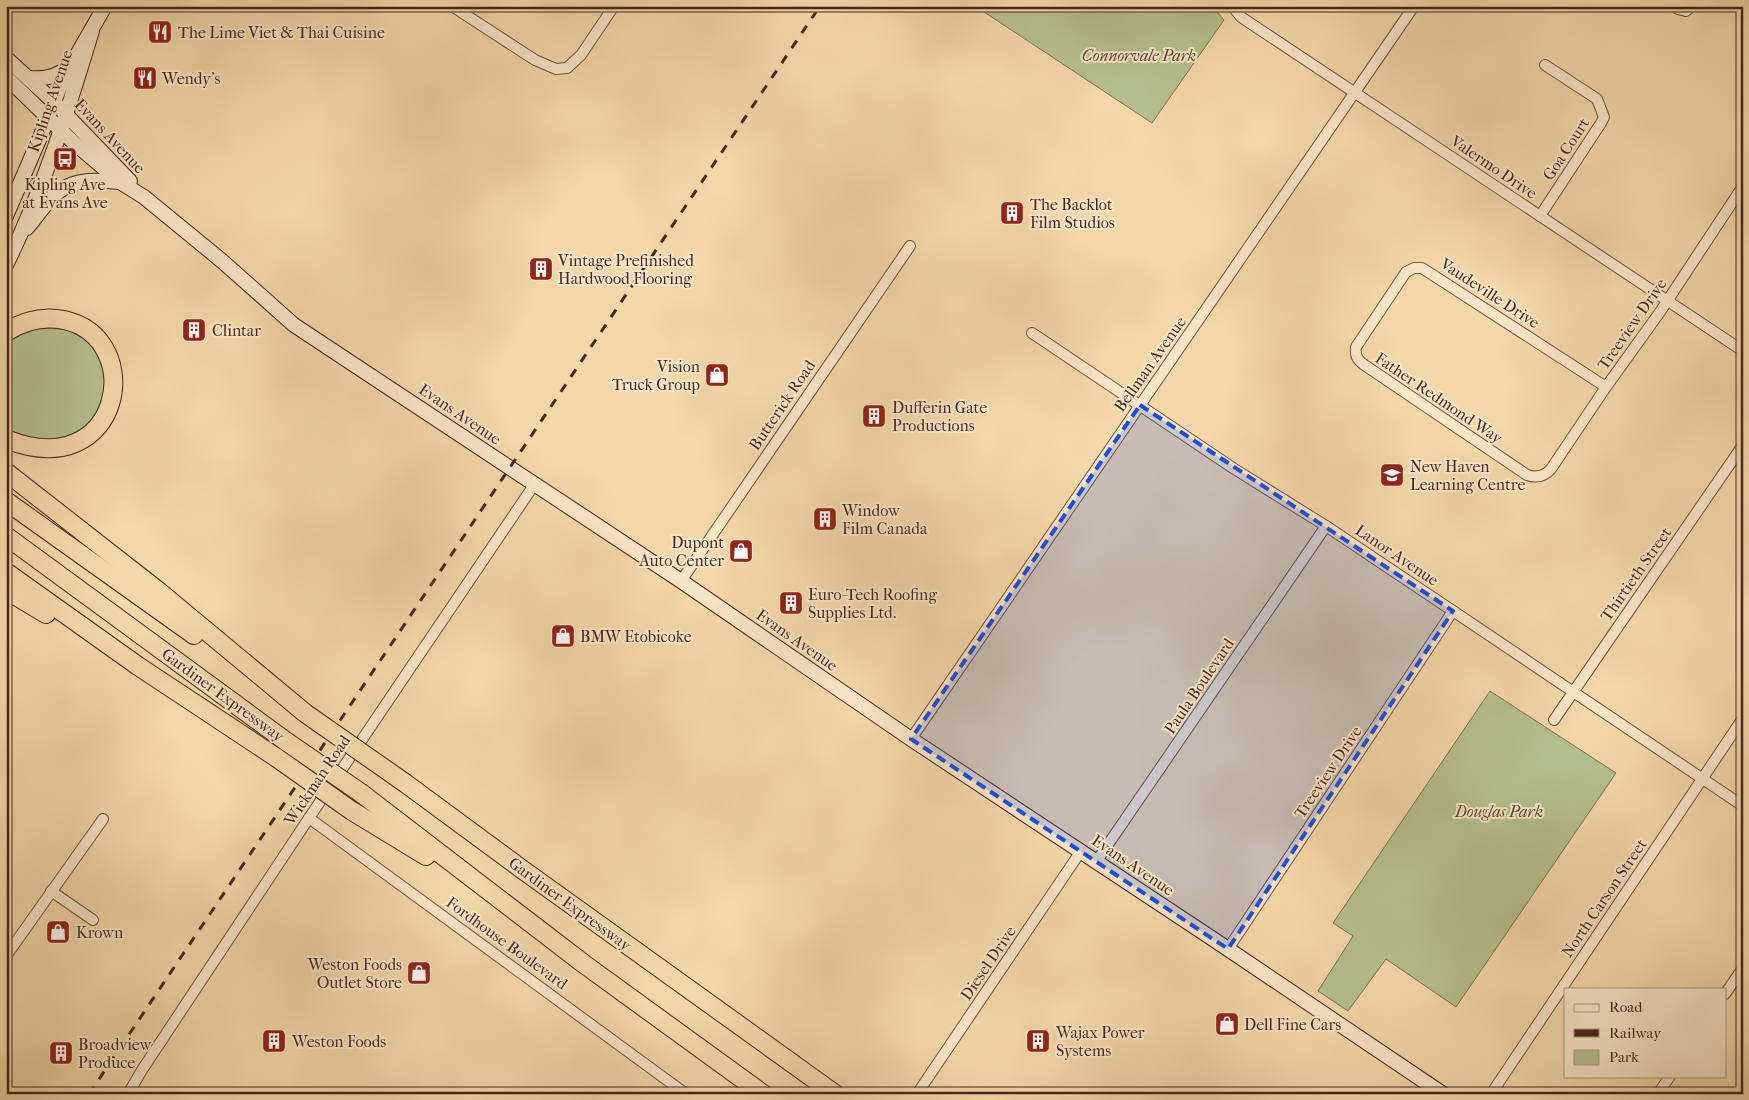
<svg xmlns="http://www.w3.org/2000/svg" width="1749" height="1100" font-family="'IM FELL French Canon',serif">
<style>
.green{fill:#b4bf8d;stroke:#7c7355}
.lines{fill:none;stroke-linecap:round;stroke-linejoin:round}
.minor-casing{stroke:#705340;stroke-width:12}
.secondary-casing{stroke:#44271d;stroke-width:16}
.motorway-casing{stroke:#44271d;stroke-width:20}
.minor{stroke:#f7e5c7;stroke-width:10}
.secondary{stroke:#f7e5c7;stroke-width:14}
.motorway{stroke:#f3d7a9;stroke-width:18}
.rail{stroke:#44271d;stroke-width:3;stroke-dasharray:9 9;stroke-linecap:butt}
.motorway-bridge-casing{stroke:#44271d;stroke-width:20;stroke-linecap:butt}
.motorway-bridge{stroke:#f3d7a9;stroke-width:18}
.marked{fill:#1d4ed8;fill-opacity:0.2;stroke:#1d4ed8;stroke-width:4;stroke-dasharray:10 6;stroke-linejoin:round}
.labels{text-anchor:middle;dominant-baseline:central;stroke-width:4;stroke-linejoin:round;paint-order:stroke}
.poi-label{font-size:16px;fill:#44271d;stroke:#f7e5c7;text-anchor:start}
.park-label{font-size:16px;font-style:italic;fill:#5a4533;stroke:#f7e5c7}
.street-label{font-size:16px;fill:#44271d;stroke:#f7e5c7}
</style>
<rect width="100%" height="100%" fill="#f3d7a9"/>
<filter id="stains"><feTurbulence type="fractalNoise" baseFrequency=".004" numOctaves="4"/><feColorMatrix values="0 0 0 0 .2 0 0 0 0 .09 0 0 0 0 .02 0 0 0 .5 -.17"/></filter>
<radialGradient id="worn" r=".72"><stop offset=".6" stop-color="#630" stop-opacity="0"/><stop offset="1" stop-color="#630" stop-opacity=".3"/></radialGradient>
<!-- green -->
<g class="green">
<path d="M 975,6 L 1214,6 L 1217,12 L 1224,20 L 1152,123 Z"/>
<path d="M 53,328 L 72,331 L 91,344 L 102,360 L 107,398 L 87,431 L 46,443 L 6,432 L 6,343 L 32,329 Z"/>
<path d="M 1490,691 L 1616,773 L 1456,1007 L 1386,959 L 1348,1011 L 1318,991 L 1353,936 L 1333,923 Z"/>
</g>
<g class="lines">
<defs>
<g id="minor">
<path d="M 452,6 L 535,60 L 556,69 L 567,68 L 581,55 L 614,6"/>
<path d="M 1232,6 L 1241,17 L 1743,351"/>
<path d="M 1675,6 L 1678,9 L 1686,11 L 1692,6"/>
<path d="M 1540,216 L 1601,123 L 1604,117 L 1597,99 L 1545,65"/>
<path d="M 1032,333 L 1233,468 L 1326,526 L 1453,611 L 1743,806"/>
<path d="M 1606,387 L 1422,268 L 1414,268 L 1406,272 L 1356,347 C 1355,356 1357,359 1363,364 L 1527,475 C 1536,478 1544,477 1551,469 L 1606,387 L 1660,312 L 1743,186"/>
<path d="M 681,581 L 910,246"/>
<path d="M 6,667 L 6,679"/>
<path d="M 1554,720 L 1743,445"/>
<path d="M 911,739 L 1414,6"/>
<path d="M 309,818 L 686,1094"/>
<path d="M 1096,862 L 1326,526"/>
<path d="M 51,891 L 93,920"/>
<path d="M 1228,949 L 1453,611"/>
<path d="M 6,956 L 103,819"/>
<path d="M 1725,994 L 1743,968"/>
<path d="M 919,1091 L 1081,851"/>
<path d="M 128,1094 L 142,1070 L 309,818 L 534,485"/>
<path d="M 1491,1094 L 1743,718"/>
<path d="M 1658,1094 L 1670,1076"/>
</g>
<g id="secondary">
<path d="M 6,58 L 54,102 L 130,181"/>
<path d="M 6,77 L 73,142 L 120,182 L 144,197 L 222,261 L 294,325 L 681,581 L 911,739 L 1213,939 L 1443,1094"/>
<path d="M 28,78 C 47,79 53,77 69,68"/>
<path d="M 6,216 L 41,135 L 59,89 L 70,67 L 105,6"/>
<path d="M 27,228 C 36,218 47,200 58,192 C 76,178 99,180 120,182"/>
<path d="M 6,265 C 43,191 68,110 92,31"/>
</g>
<g id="motorway">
<path d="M 6,332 C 25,320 43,316 64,320 C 148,338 122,486 6,439"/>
<path d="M 6,472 L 157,590 L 305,713"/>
<path d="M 6,501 L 194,635"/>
<path d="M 6,536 L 287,742"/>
<path d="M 6,572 L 138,666 L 277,758"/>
<path d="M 6,590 L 46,614"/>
<path d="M 405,783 L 523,870 L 835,1094"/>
<path d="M 361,793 L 584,964 L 763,1094"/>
<path d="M 352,811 L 426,856"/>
</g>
</defs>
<!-- minor casing -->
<use href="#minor" class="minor-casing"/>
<!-- secondary casing -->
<use href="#secondary" class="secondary-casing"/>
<!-- motorway casing -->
<use href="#motorway" class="motorway-casing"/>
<!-- minor -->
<use href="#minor" class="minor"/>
<!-- secondary -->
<use href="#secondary" class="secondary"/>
<!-- motorway -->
<use href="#motorway" class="motorway"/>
<!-- rail -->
<path class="rail" d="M 89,1094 L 820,6"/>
<defs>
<g id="motorway-bridge">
<path d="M 305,713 L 405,783"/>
<path d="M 287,742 L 361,793"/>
<path d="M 277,758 L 352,811"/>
</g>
</defs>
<!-- motorway-bridge casing -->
<use href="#motorway-bridge" class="motorway-bridge-casing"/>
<!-- motorway-bridge -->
<use href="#motorway-bridge" class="motorway-bridge"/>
</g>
<!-- marked area -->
<path class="marked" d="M 1140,405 L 1453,611 L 1228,949 L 911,739 Z"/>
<!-- icons -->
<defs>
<symbol id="restaurant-square" viewBox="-11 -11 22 22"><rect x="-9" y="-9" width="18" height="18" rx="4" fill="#8f2418" stroke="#f7e5c7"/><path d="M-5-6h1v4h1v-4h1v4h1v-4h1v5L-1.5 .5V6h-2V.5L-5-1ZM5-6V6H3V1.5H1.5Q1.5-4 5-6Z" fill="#fff"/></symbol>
<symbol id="bus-square" viewBox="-11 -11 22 22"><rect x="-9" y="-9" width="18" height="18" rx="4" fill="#8f2418" stroke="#f7e5c7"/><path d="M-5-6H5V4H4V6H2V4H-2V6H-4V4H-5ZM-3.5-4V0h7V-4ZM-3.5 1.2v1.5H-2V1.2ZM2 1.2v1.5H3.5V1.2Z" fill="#fff"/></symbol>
<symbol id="building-square" viewBox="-11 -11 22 22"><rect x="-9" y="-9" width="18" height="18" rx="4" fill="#8f2418" stroke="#f7e5c7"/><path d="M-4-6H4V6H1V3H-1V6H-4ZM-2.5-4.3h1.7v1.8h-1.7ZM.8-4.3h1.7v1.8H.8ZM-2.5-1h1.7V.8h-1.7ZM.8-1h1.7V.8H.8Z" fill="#fff"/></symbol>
<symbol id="shop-square" viewBox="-11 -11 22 22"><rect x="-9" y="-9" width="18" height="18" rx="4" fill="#8f2418" stroke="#f7e5c7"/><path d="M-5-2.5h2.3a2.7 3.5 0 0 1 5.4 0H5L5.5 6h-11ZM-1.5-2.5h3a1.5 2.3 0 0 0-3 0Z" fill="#fff"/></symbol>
<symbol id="school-square" viewBox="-11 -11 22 22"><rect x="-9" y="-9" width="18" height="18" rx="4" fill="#8f2418" stroke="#f7e5c7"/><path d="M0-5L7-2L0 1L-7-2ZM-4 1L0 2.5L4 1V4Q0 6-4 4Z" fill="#fff"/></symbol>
</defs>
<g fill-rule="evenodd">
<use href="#restaurant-square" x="146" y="18" width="28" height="28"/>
<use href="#restaurant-square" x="131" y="64" width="28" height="28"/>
<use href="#bus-square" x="51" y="145" width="28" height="28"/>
<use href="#building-square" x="998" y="199" width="28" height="28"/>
<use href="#building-square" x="527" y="255" width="28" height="28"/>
<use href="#building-square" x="180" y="316" width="28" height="28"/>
<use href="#shop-square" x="703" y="361" width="28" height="28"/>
<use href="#building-square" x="860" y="402" width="28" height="28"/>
<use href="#school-square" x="1378" y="461" width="28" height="28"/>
<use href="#building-square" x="811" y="505" width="28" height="28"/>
<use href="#shop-square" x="727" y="537" width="28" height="28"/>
<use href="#building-square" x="777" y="589" width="28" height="28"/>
<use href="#shop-square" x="549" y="622" width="28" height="28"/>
<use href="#shop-square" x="44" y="918" width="28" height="28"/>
<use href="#shop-square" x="405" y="959" width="28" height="28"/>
<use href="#shop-square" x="1213" y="1010" width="28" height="28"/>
<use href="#building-square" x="260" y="1027" width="28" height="28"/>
<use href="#building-square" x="1024" y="1027" width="28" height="28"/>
<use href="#building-square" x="47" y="1039" width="28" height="28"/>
</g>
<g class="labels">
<!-- poi labels -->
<g class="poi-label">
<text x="178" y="32">The Lime Viet &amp; Thai Cuisine</text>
<text x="162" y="78">Wendy's</text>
<text x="65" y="184" text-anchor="middle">Kipling Ave<tspan x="65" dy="18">at Evans Ave</tspan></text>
<text x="1030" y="204">The Backlot<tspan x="1030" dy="18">Film Studios</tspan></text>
<text x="558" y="260">Vintage Prefinished<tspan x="558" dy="18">Hardwood Flooring</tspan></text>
<text x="212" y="330">Clintar</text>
<text x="700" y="366" text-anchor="end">Vision<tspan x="700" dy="18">Truck Group</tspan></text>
<text x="892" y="407">Dufferin Gate<tspan x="892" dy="18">Productions</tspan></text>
<text x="1410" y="466">New Haven<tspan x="1410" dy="18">Learning Centre</tspan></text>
<text x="842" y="510">Window<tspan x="842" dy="18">Film Canada</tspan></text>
<text x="724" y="542" text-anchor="end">Dupont<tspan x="724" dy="18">Auto Center</tspan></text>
<text x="808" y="594">Euro-Tech Roofing<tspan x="808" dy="18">Supplies Ltd.</tspan></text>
<text x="580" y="636">BMW Etobicoke</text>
<text x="76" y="932">Krown</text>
<text x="402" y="964" text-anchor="end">Weston Foods<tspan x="402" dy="18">Outlet Store</tspan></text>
<text x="1244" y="1024">Dell Fine Cars</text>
<text x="1056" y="1032">Wajax Power<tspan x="1056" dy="18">Systems</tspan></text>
<text x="292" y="1041">Weston Foods</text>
<text x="78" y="1044">Broadview<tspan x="78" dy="18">Produce</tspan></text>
</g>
<!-- park labels -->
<g class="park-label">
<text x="1139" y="55">Connorvale Park</text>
<text x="1499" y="811">Douglas Park</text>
</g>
<!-- street labels -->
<g class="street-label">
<text transform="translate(50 101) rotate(-71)">Kipling Avenue</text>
<text transform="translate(110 136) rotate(47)">Evans Avenue</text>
<text transform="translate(1566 149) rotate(-57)">Goa Court</text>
<text transform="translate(1494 167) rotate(34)">Valermo Drive</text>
<text transform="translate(1490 293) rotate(33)">Vaudeville Drive</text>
<text transform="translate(1632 324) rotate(-55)">Treeview Drive</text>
<text transform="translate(1150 364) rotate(-55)">Bellman Avenue</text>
<text transform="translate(1439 398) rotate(34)">Father Redmond Way</text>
<text transform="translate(782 405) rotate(-56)">Butterick Road</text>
<text transform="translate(460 414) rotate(34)">Evans Avenue</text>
<text transform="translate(1397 555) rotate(34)">Lanor Avenue</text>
<text transform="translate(1636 574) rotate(-55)">Thirtieth Street</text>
<text transform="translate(797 640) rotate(35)">Evans Avenue</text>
<text transform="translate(1199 686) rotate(-56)">Paula Boulevard</text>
<text transform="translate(223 695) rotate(36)">Gardiner Expressway</text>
<text transform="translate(1328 772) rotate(-56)">Treeview Drive</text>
<text transform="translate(317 780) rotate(-56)">Wickman Road</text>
<text transform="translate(1133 865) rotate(34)">Evans Avenue</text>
<text transform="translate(1604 898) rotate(-56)">North Carson Street</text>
<text transform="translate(570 904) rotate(36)">Gardiner Expressway</text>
<text transform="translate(507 943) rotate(36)">Fordhouse Boulevard</text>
<text transform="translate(988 963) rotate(-56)">Diesel Drive</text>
</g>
</g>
<!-- margin -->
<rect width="1749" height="1100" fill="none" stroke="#f3d7a9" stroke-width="25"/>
<rect x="8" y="8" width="1734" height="1085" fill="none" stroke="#44271d" stroke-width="2.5"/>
<rect x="12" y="12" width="1724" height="1075" fill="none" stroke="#44271d"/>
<!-- legend -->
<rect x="1564" y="988" width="162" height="90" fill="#f7e5c7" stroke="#af9983"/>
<rect x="1574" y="1004" width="25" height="8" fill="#f7e5c7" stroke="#af9983"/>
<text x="1609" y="1012" font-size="15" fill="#44271d">Road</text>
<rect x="1574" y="1029" width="25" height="8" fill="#44271d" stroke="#af9983"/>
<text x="1609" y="1038" font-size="15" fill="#44271d">Railway</text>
<rect x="1574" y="1050" width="25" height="15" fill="#b4bf8d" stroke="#af9983"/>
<text x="1609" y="1062" font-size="15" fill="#44271d">Park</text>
<rect width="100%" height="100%" filter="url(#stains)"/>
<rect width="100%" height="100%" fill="url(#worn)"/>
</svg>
